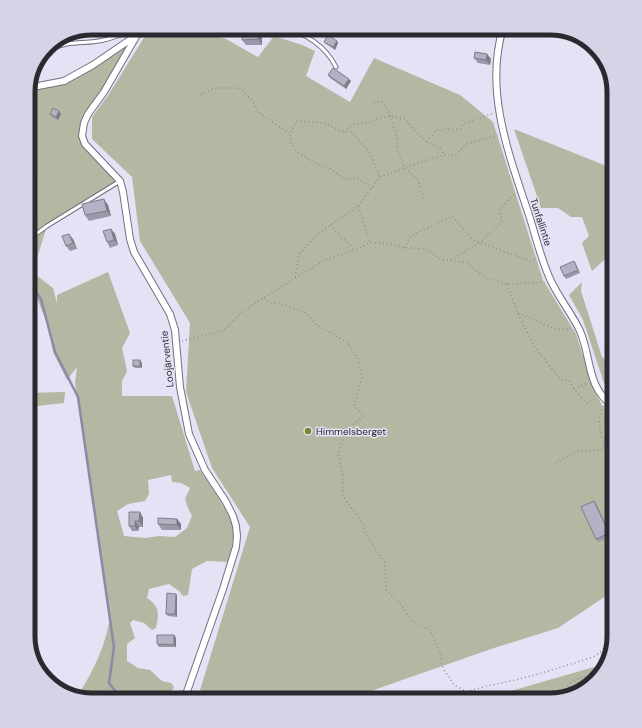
<svg xmlns="http://www.w3.org/2000/svg" width="642" height="728" font-family="'DM Sans',sans-serif">
<style>
.green{fill:#b4b7a1;fill-rule:evenodd}
.lines{fill:none;stroke-linecap:round;stroke-linejoin:round}
.stream{stroke:#8c89a9;stroke-width:2.5}
.lane-casing{stroke:#716f80;stroke-width:5}
.street-casing{stroke:#716f80;stroke-width:8}
.path{stroke:#8e8d9a;stroke-width:1.5;stroke-dasharray:1 3;stroke-linecap:butt}
.lane{stroke:#fff;stroke-width:3}
.street{stroke:#fff;stroke-width:6}
.wall{fill:#9a99a9}
.shaded-wall{fill:#7d7d89}
.building{fill:#b3b2c4;stroke:#7d7d89}
.poi-dot{fill:#80852f;stroke:#e4e2f5;stroke-width:1.5}
.labels{text-anchor:middle;dominant-baseline:central;stroke-width:3;stroke-linejoin:round;paint-order:stroke}
.street-label{font-size:10px;fill:#2a2930;stroke:#e4e2f5}
.poi-label{font-size:10px;fill:#2a2930;stroke:#e4e2f5;text-anchor:start}
.rim{fill:none;stroke:#2a2930;stroke-width:5}
</style>
<rect width="100%" height="100%" fill="#e4e2f5"/>
<!-- green -->
<g class="green">
<path d="M 156,28 L 190,28 L 226,39 L 258,57 L 274,36 L 302,45 L 315,51 L 306,76 L 350,102 L 374,58 L 460,95 L 493,122 L 543,280 L 576,334 L 593,386 L 602,406 L 614,414 L 614,587 L 606,596 L 558,628 L 494,648 L 345,700 L 197,700 L 250,527 L 212,468 L 186,392 L 190,323 L 140,241 L 132,177 L 92,139 L 92,117 L 109,94 L 145,36 Z"/>
<path d="M 137,35 L 84,123 L 85,144 L 120,181 L 47,226 L 37,258 L 36,275 L 53,288 L 57,303 L 57,295 L 108,272 L 130,333 L 122,348 L 127,371 L 122,381 L 122,396 L 172,396 L 195,471 L 200,470 C 208,483 230,512 232,526 C 235,538 231,551 228,562 L 207,561 L 192,569 L 188,595 L 183,596 L 179,591 L 169,584 L 149,589 L 147,598 C 160,607 159,613 156,628 L 152,630 L 144,623 L 133,620 L 130,623 L 135,638 L 127,644 L 127,661 L 138,668 L 150,670 L 162,681 L 171,683 L 174,687 L 167,700 L 92,700 L 82,698 L 79,694 C 94,669 108,642 110,613 L 75,383 L 77,367 L 67,380 L 53,352 L 49,327 L 35,294 L 28,295 L 28,88 L 64,81 ZM 171,475 L 172,482 L 181,483 L 190,488 L 185,499 L 188,508 L 192,516 L 187,528 L 175,537 L 159,536 L 145,538 L 124,536 L 117,511 L 128,504 L 145,501 L 149,494 L 148,480 Z"/>
<path d="M 514,129 L 614,169 L 614,251 L 592,271 L 582,243 L 589,236 L 582,217 L 571,217 L 558,208 L 541,208 Z"/>
<path d="M 582,282 L 581,291 L 602,357 L 608,361 L 614,359 L 614,393 L 604,383 L 583,320 L 569,295 Z"/>
<path d="M 65,392 L 64,403 L 28,407 L 28,393 Z"/>
<path d="M 608,663 L 589,687 L 550,700 L 479,700 Z"/>
</g>
<g class="lines">
<!-- stream -->
<g class="stream">
<path d="M 28,109 L 35,97"/>
<path d="M 28,281 L 41,299 L 55,352 L 78,397 L 114,647 L 109,683 L 122,700"/>
</g>
<defs>
<g id="lane">
<path d="M 205,28 L 228,34 L 245,32"/>
<path d="M 256,31 C 264,30 273,28 281,29 C 305,31 326,47 336,67"/>
<path d="M 46,51 C 53,49 60,45 67,44 C 79,42 92,43 104,40 C 118,37 130,30 143,29"/>
<path d="M 28,240 L 47,226 L 120,181"/>
</g>
<g id="street">
<path d="M 503,28 C 484,91 509,155 529,215 C 536,237 541,260 551,281 C 559,298 572,314 580,331 C 592,359 586,387 614,407"/>
<path d="M 137,35 L 104,92 L 88,114 L 84,123 L 82,136 L 85,144 L 120,181 L 123,192 L 130,239 L 134,252 L 170,314 L 175,330 L 180,387 L 189,434 L 205,470 L 226,502 L 233,516 L 236,526 L 237,536 L 236,547 L 223,589 L 184,700"/>
<path d="M 28,88 L 64,81 L 93,65 L 147,28"/>
</g>
</defs>
<!-- lane casing -->
<use href="#lane" class="lane-casing"/>
<!-- street casing -->
<use href="#street" class="street-casing"/>
<!-- path -->
<g class="path">
<path d="M 197,96 L 216,88 L 239,88 L 252,100 L 258,112 L 290,134"/>
<path d="M 374,102 L 383,102 L 390,116 L 397,137 L 397,150 L 405,168 L 418,180 L 424,200"/>
<path d="M 344,132 L 352,125 L 371,122 L 377,119 L 390,116 L 405,119 L 416,132 L 427,142 L 441,149 L 444,155"/>
<path d="M 427,142 L 436,130 L 442,130 L 446,128 L 453,130 L 461,129 L 463,124 L 494,113"/>
<path d="M 372,188 L 357,178 L 344,179 L 328,167 L 321,166 L 298,153 L 291,143 L 290,134 L 297,121 L 324,123 L 344,132 L 351,132 L 369,151 L 380,177"/>
<path d="M 358,206 L 370,243"/>
<path d="M 330,225 L 355,250"/>
<path d="M 405,248 L 410,236 L 452,216 L 473,240 L 530,261 L 535,260"/>
<path d="M 451,260 L 481,242 L 502,221 L 500,209 L 513,195 L 516,195"/>
<path d="M 295,277 L 299,254 L 318,234 L 358,206 L 380,177 L 412,165 L 444,155 L 455,156 L 466,144 L 498,135"/>
<path d="M 507,284 L 517,312 L 534,346 L 561,380 L 569,380 L 574,389 L 587,403 L 596,398"/>
<path d="M 264,298 L 270,303 L 279,303 L 306,313 L 316,324 L 347,342 L 358,358 L 362,378 L 354,405 L 364,416 L 346,430 L 338,455 L 343,476 L 343,496 L 363,524 L 365,533 L 385,563 L 386,590 L 399,602 L 411,620 L 430,630 L 440,652 L 443,668 L 454,685 L 476,697 L 476,700"/>
<path d="M 518,313 L 555,329 L 571,329"/>
<path d="M 182,341 L 224,330 L 243,311 L 295,278 L 325,260 L 355,250 L 370,243 L 387,243 L 405,248 L 425,249 L 442,260 L 451,260 L 467,263 L 486,278 L 507,284 L 545,282"/>
<path d="M 574,389 L 587,383"/>
<path d="M 604,406 C 602,409 600,412 600,415 C 597,427 606,456 614,466"/>
<path d="M 556,462 L 578,451 L 605,450"/>
<path d="M 561,696 C 570,678 579,678 598,673 L 609,655"/>
<path d="M 444,700 C 468,689 494,685 519,679 C 544,673 568,665 593,657 L 602,651 L 614,634"/>
</g>
<!-- lane -->
<use href="#lane" class="lane"/>
<!-- street -->
<use href="#street" class="street"/>
</g>
<!-- wall -->
<g class="wall">
<path d="M 474,28 L 485,28 L 483,35 L 476,33 L 474,30 Z"/>
<path d="M 258,30 L 262,35 L 262,45 L 246,45 L 242,40 Z"/>
<path d="M 337,41 L 338,43 L 335,50 L 326,44 L 324,42 Z"/>
<path d="M 487,54 L 491,59 L 490,65 L 478,63 L 474,58 Z"/>
<path d="M 328,75 L 351,81 L 346,89 L 330,78 Z"/>
<path d="M 50,114 L 61,114 L 58,120 L 52,117 Z"/>
<path d="M 108,205 L 111,216 L 89,221 L 85,215 Z"/>
<path d="M 111,229 L 115,234 L 118,245 L 110,248 L 107,242 Z"/>
<path d="M 73,239 L 77,249 L 70,251 L 66,246 Z"/>
<path d="M 574,261 L 576,264 L 580,273 L 566,279 L 564,276 Z"/>
<path d="M 142,363 L 142,368 L 135,368 L 133,366 Z"/>
<path d="M 596,504 L 611,536 L 598,542 L 596,539 Z"/>
<path d="M 140,512 L 143,518 L 143,527 L 139,527 L 138,531 L 132,531 L 129,526 Z"/>
<path d="M 177,519 L 181,524 L 181,530 L 162,530 L 158,524 Z"/>
<path d="M 176,594 L 177,596 L 177,617 L 168,616 L 166,614 Z"/>
<path d="M 174,635 L 176,638 L 176,647 L 159,647 L 157,644 Z"/>
</g>
<!-- shaded-wall -->
<g class="shaded-wall">
<path d="M 482,28 L 485,28 L 483,35 L 481,32 Z"/>
<path d="M 258,30 L 262,35 L 262,45 L 258,39 Z"/>
<path d="M 337,41 L 338,43 L 335,50 L 333,47 Z"/>
<path d="M 487,54 L 491,59 L 490,65 L 486,60 Z"/>
<path d="M 349,79 L 351,81 L 346,89 L 344,86 Z"/>
<path d="M 59,111 L 61,114 L 58,120 L 56,117 Z"/>
<path d="M 104,199 L 108,205 L 111,216 L 107,211 Z"/>
<path d="M 111,229 L 115,234 L 118,245 L 114,240 Z"/>
<path d="M 69,234 L 73,239 L 77,249 L 73,243 Z"/>
<path d="M 140,360 L 142,363 L 142,368 L 140,366 Z"/>
<path d="M 594,501 L 596,504 L 611,536 L 609,533 Z"/>
<path d="M 140,512 L 143,518 L 143,527 L 139,521 Z"/>
<path d="M 177,519 L 181,524 L 181,530 L 177,525 Z"/>
<path d="M 135,521 L 139,527 L 138,531 L 135,526 Z"/>
<path d="M 176,594 L 177,596 L 177,617 L 175,614 Z"/>
<path d="M 174,635 L 176,638 L 176,647 L 174,645 Z"/>
</g>
<!-- building -->
<g class="building">
<path d="M 474,28 L 482,28 L 481,32 L 474,30 Z"/>
<path d="M 242,30 L 258,30 L 258,39 L 242,40 Z"/>
<path d="M 328,35 L 337,41 L 333,47 L 324,42 Z"/>
<path d="M 475,52 L 487,54 L 486,60 L 474,58 Z"/>
<path d="M 333,68 L 349,79 L 344,86 L 328,75 Z"/>
<path d="M 53,108 L 59,111 L 56,117 L 50,114 Z"/>
<path d="M 104,199 L 107,211 L 85,215 L 82,204 Z"/>
<path d="M 111,229 L 114,240 L 107,242 L 103,231 Z"/>
<path d="M 69,234 L 73,243 L 66,246 L 62,236 Z"/>
<path d="M 574,261 L 578,270 L 564,276 L 560,267 Z"/>
<rect x="133" y="360" width="7" height="6"/>
<path d="M 594,501 L 609,533 L 596,539 L 581,507 Z"/>
<path d="M 129,512 L 140,512 L 139,521 L 135,521 L 135,526 L 129,526 Z"/>
<path d="M 158,518 L 177,519 L 177,525 L 158,524 Z"/>
<path d="M 167,593 L 176,594 L 175,614 L 166,614 Z"/>
<path d="M 157,635 L 174,635 L 174,645 L 157,644 Z"/>
</g>
<!-- markers -->
<circle class="poi-dot" cx="308" cy="431" r="4"/>
<g class="labels">
<!-- street labels -->
<g class="street-label">
<text transform="translate(541 222) rotate(72)">Tunfallintie</text>
<text transform="translate(167 359) rotate(-96)">Loojärventie</text>
</g>
<!-- poi labels -->
<g class="poi-label">
<text x="316" y="431">Himmelsberget</text>
</g>
</g>
<!-- crop -->
<path d="M0 0H642V728H0ZM92 35H550A57 57 0 0 1 607 92V636A57 57 0 0 1 550 693H92A57 57 0 0 1 35 636V92A57 57 0 0 1 92 35Z" fill="#d5d3e5" fill-rule="evenodd"/>
<path class="rim" d="M92 35H550A57 57 0 0 1 607 92V636A57 57 0 0 1 550 693H92A57 57 0 0 1 35 636V92A57 57 0 0 1 92 35Z"/>
</svg>
